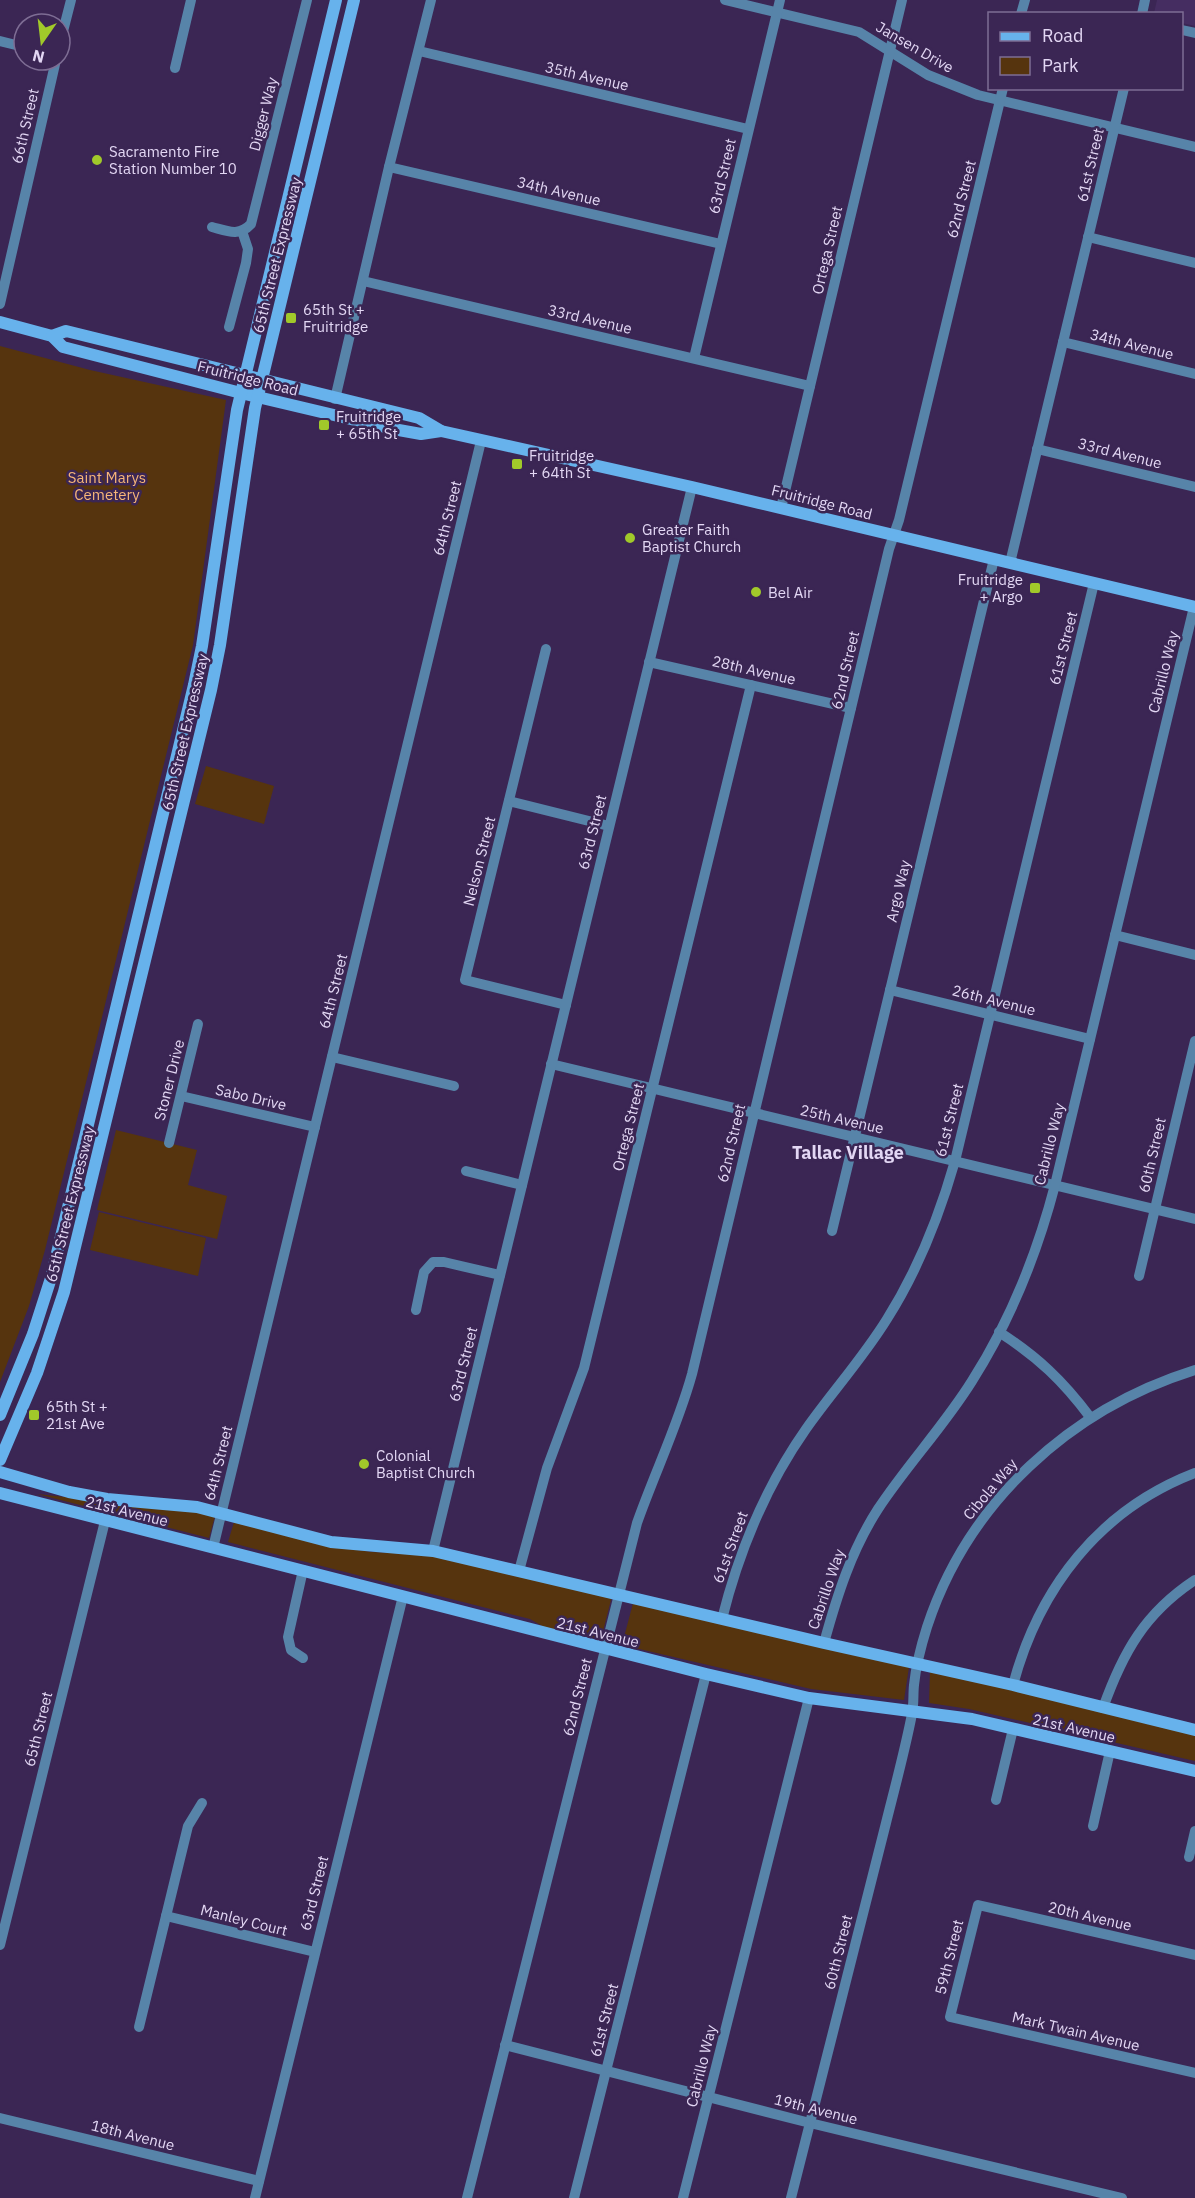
<svg xmlns="http://www.w3.org/2000/svg" width="1195" height="2198" font-family="'IBM Plex Sans',sans-serif">
<style>
.built{fill:#452d61}
.green{fill:#56340e}
.lines{fill:none;stroke-linecap:round;stroke-linejoin:round}
.street{stroke:#5784a9;stroke-width:10}
.secondary{stroke:#67b2ec;stroke-width:12}
.poi-dot{fill:#a1c92a;stroke:#3b2654;stroke-width:2}
.labels{text-anchor:middle;dominant-baseline:central;stroke-width:5;stroke-linejoin:round;paint-order:stroke}
.street-label{font-size:15px;fill:#e3d7f4;stroke:#3b2654}
.poi-label{font-size:15px;fill:#e3d7f4;stroke:#3b2654;text-anchor:start}
.park-label{font-size:15px;fill:#f7b678;stroke:#3b2654}
.quarter-label{font-size:18px;font-weight:bold;fill:#e3d7f4;stroke:#3b2654}
</style>
<rect width="100%" height="100%" fill="#3b2654"/>
<!-- built -->
<path class="built" d="M 1157,0 L 1195,0 L 1195,26 L 1182,23 L 1182,14 L 1154,13 Z"/>
<!-- green -->
<g class="green">
<path d="M 0,346 L 90,370 L 226,400 L 193,645 L 45,1250 L 29,1306 L 0,1382 Z"/>
<path d="M 206,766 L 274,786 L 264,824 L 195,804 Z"/>
<path d="M 116,1130 L 197,1150 L 188,1185 L 227,1196 L 217,1239 L 97,1210 Z"/>
<path d="M 99,1212 L 206,1238 L 198,1276 L 90,1250 Z"/>
<path d="M 37,1494 L 194,1511 L 215,1516 L 209,1538 Z"/>
<path d="M 234,1522 L 329,1546 L 372,1552 L 432,1555 L 612,1596 L 601,1639 L 544,1627 L 530,1619 L 228,1542 Z"/>
<path d="M 633,1603 L 909,1667 L 904,1700 L 811,1689 L 622,1645 Z"/>
<path d="M 930,1670 L 1195,1734 L 1195,1761 L 969,1709 L 929,1703 Z"/>
</g>
<g class="lines">
<!-- street -->
<g class="street">
<path d="M 725,0 L 859,32 L 928,75 L 978,95 L 1195,147"/>
<path d="M 1021,14 L 1025,0"/>
<path d="M 1142,14 L 1145,0"/>
<path d="M 1182,30 L 1195,33"/>
<path d="M 0,41 L 24,47"/>
<path d="M 60,43 L 71,0"/>
<path d="M 419,51 L 748,129"/>
<path d="M 175,68 L 191,0"/>
<path d="M 389,167 L 721,244"/>
<path d="M 212,227 C 227,231 239,237 251,224 L 307,0"/>
<path d="M 1088,237 L 1195,263"/>
<path d="M 363,281 L 810,386"/>
<path d="M 0,304 L 56,60"/>
<path d="M 229,327 L 246,263 L 248,249 L 242,231"/>
<path d="M 1063,342 L 1195,374"/>
<path d="M 694,358 L 780,0"/>
<path d="M 335,399 L 389,167 L 431,0"/>
<path d="M 1037,449 L 1195,487"/>
<path d="M 781,508 L 902,0"/>
<path d="M 1010,563 L 1124,88"/>
<path d="M 546,649 L 465,980 L 566,1005"/>
<path d="M 649,662 L 851,708"/>
<path d="M 509,801 L 609,826"/>
<path d="M 1115,935 L 1195,955"/>
<path d="M 890,990 L 1090,1039"/>
<path d="M 332,1057 L 454,1086"/>
<path d="M 551,1064 L 1195,1219"/>
<path d="M 181,1096 L 315,1127"/>
<path d="M 169,1143 L 198,1024"/>
<path d="M 466,1171 L 522,1185"/>
<path d="M 832,1231 L 994,559"/>
<path d="M 1139,1276 L 1195,1041"/>
<path d="M 416,1310 L 424,1272 L 433,1262 L 444,1262 L 500,1275"/>
<path d="M 999,1332 C 1038,1357 1063,1381 1090,1417"/>
<path d="M 213,1548 L 481,441"/>
<path d="M 433,1551 L 692,487"/>
<path d="M 519,1571 L 547,1468 L 584,1368 L 751,685"/>
<path d="M 722,1619 C 739,1551 766,1486 806,1429 C 832,1392 863,1358 887,1319 C 918,1270 939,1217 955,1161 L 1094,583"/>
<path d="M 824,1643 C 837,1596 851,1551 878,1509 C 907,1465 944,1426 972,1381 C 1010,1321 1037,1254 1055,1185 L 1194,607"/>
<path d="M 303,1658 L 291,1650 L 288,1637 L 303,1570"/>
<path d="M 1013,1685 C 1039,1588 1099,1510 1195,1473"/>
<path d="M 1103,1708 C 1123,1652 1145,1613 1195,1580"/>
<path d="M 996,1800 L 1013,1729"/>
<path d="M 1093,1826 L 1110,1751"/>
<path d="M 1189,1857 L 1195,1831"/>
<path d="M 166,1916 L 315,1952"/>
<path d="M 0,1945 L 105,1521"/>
<path d="M 1195,1955 L 978,1905 L 950,2017 L 1195,2073"/>
<path d="M 139,2027 L 188,1826 L 202,1803"/>
<path d="M 505,2045 L 810,2123 L 1122,2198"/>
<path d="M 0,2118 L 259,2181"/>
<path d="M 255,2198 L 403,1596"/>
<path d="M 467,2198 L 637,1523 C 655,1472 678,1425 692,1374 L 889,549 L 899,520 L 1003,88"/>
<path d="M 574,2198 L 706,1674"/>
<path d="M 683,2198 L 809,1698"/>
<path d="M 791,2198 C 822,2073 854,1948 886,1823 C 895,1787 905,1750 912,1714 C 914,1704 913,1694 914,1685 C 916,1665 921,1646 927,1627 C 968,1502 1070,1409 1195,1370"/>
</g>
<!-- secondary -->
<g class="secondary">
<path d="M 0,322 L 52,336 L 63,347 L 241,393 L 393,429 L 421,434 L 441,431"/>
<path d="M 52,336 L 66,331 L 419,418 L 441,431 L 692,487 L 1195,607"/>
<path d="M 0,1415 L 33,1334 L 51,1278 L 194,685 L 202,646 L 237,410 L 336,0"/>
<path d="M 0,1460 L 37,1373 L 64,1292 L 211,690 L 220,645 L 255,408 L 354,0"/>
<path d="M 0,1472 L 69,1492 L 107,1499 L 197,1507 L 331,1542 L 433,1551 L 824,1643 L 1013,1685 L 1195,1730"/>
<path d="M 0,1493 L 706,1674 L 809,1698 L 972,1719 L 1195,1771"/>
</g>
</g>
<!-- markers -->
<g class="poi-dot">
<circle cx="97" cy="160" r="6"/>
<rect x="285" y="312" width="12" height="12" rx="3"/>
<rect x="318" y="419" width="12" height="12" rx="3"/>
<rect x="511" y="458" width="12" height="12" rx="3"/>
<circle cx="630" cy="538" r="6"/>
<rect x="1029" y="582" width="12" height="12" rx="3"/>
<circle cx="756" cy="592" r="6"/>
<rect x="28" y="1409" width="12" height="12" rx="3"/>
<circle cx="364" cy="1464" r="6"/>
</g>
<g class="labels">
<!-- street labels -->
<g class="street-label">
<text transform="translate(915 47) rotate(30)">Jansen Drive</text>
<text transform="translate(587 76) rotate(13)">35th Avenue</text>
<text transform="translate(263 114) rotate(-76)">Digger Way</text>
<text transform="translate(25 126) rotate(-77)">66th Street</text>
<text transform="translate(1090 165) rotate(-77)">61st Street</text>
<text transform="translate(722 176) rotate(-77)">63rd Street</text>
<text transform="translate(559 191) rotate(13)">34th Avenue</text>
<text transform="translate(961 199) rotate(-76)">62nd Street</text>
<text transform="translate(827 250) rotate(-77)">Ortega Street</text>
<text transform="translate(277 255) rotate(-76)">65th Street Expressway</text>
<text transform="translate(590 319) rotate(13)">33rd Avenue</text>
<text transform="translate(1132 344) rotate(14)">34th Avenue</text>
<text transform="translate(248 378) rotate(14)">Fruitridge Road</text>
<text transform="translate(1120 453) rotate(14)">33rd Avenue</text>
<text transform="translate(822 502) rotate(14)">Fruitridge Road</text>
<text transform="translate(447 518) rotate(-76)">64th Street</text>
<text transform="translate(1063 648) rotate(-76)">61st Street</text>
<text transform="translate(754 670) rotate(13)">28th Avenue</text>
<text transform="translate(845 670) rotate(-77)">62nd Street</text>
<text transform="translate(1163 672) rotate(-76)">Cabrillo Way</text>
<text transform="translate(185 732) rotate(-77)">65th Street Expressway</text>
<text transform="translate(592 832) rotate(-76)">63rd Street</text>
<text transform="translate(479 861) rotate(-76)">Nelson Street</text>
<text transform="translate(898 891) rotate(-77)">Argo Way</text>
<text transform="translate(333 991) rotate(-76)">64th Street</text>
<text transform="translate(994 1000) rotate(14)">26th Avenue</text>
<text transform="translate(169 1080) rotate(-76)">Stoner Drive</text>
<text transform="translate(251 1097) rotate(13)">Sabo Drive</text>
<text transform="translate(842 1119) rotate(13)">25th Avenue</text>
<text transform="translate(949 1120) rotate(-76)">61st Street</text>
<text transform="translate(628 1127) rotate(-76)">Ortega Street</text>
<text transform="translate(731 1143) rotate(-77)">62nd Street</text>
<text transform="translate(1049 1144) rotate(-76)">Cabrillo Way</text>
<text transform="translate(1152 1155) rotate(-77)">60th Street</text>
<text transform="translate(70 1204) rotate(-76)">65th Street Expressway</text>
<text transform="translate(463 1364) rotate(-76)">63rd Street</text>
<text transform="translate(218 1463) rotate(-76)">64th Street</text>
<text transform="translate(990 1489) rotate(-50)">Cibola Way</text>
<text transform="translate(127 1511) rotate(14)">21st Avenue</text>
<text transform="translate(730 1547) rotate(-70)">61st Street</text>
<text transform="translate(826 1589) rotate(-71)">Cabrillo Way</text>
<text transform="translate(598 1632) rotate(14)">21st Avenue</text>
<text transform="translate(577 1697) rotate(-76)">62nd Street</text>
<text transform="translate(1074 1728) rotate(13)">21st Avenue</text>
<text transform="translate(38 1729) rotate(-76)">65th Street</text>
<text transform="translate(314 1893) rotate(-76)">63rd Street</text>
<text transform="translate(1090 1916) rotate(13)">20th Avenue</text>
<text transform="translate(244 1920) rotate(14)">Manley Court</text>
<text transform="translate(838 1952) rotate(-76)">60th Street</text>
<text transform="translate(949 1957) rotate(-76)">59th Street</text>
<text transform="translate(604 2020) rotate(-76)">61st Street</text>
<text transform="translate(1076 2031) rotate(13)">Mark Twain Avenue</text>
<text transform="translate(701 2066) rotate(-76)">Cabrillo Way</text>
<text transform="translate(816 2109) rotate(14)">19th Avenue</text>
<text transform="translate(133 2135) rotate(14)">18th Avenue</text>
</g>
<!-- poi labels -->
<g class="poi-label">
<text x="109" y="151">Sacramento Fire<tspan x="109" dy="17">Station Number 10</tspan></text>
<text x="303" y="309">65th St +<tspan x="303" dy="17">Fruitridge</tspan></text>
<text x="336" y="416">Fruitridge<tspan x="336" dy="17">+ 65th St</tspan></text>
<text x="529" y="455">Fruitridge<tspan x="529" dy="17">+ 64th St</tspan></text>
<text x="642" y="529">Greater Faith<tspan x="642" dy="17">Baptist Church</tspan></text>
<text x="1023" y="579" text-anchor="end">Fruitridge<tspan x="1023" dy="17">+ Argo</tspan></text>
<text x="768" y="592">Bel Air</text>
<text x="46" y="1406">65th St +<tspan x="46" dy="17">21st Ave</tspan></text>
<text x="376" y="1455">Colonial<tspan x="376" dy="17">Baptist Church</tspan></text>
</g>
<!-- park labels -->
<g class="park-label">
<text x="107" y="477">Saint Marys<tspan x="107" dy="17">Cemetery</tspan></text>
</g>
<!-- quarter labels -->
<g class="quarter-label">
<text x="848" y="1152">Tallac Village</text>
</g>
</g>
<!-- legend -->
<rect x="988" y="12" width="195" height="78" fill="#3b2654" stroke="#7e6d94" stroke-width="1.5"/>
<rect x="1000" y="32" width="30" height="9" fill="#67b2ec" stroke="#7e6d94" stroke-width="1.5"/>
<text x="1042" y="42" font-size="18" fill="#e3d7f4">Road</text>
<rect x="1000" y="57" width="30" height="18" fill="#56340e" stroke="#7e6d94" stroke-width="1.5"/>
<text x="1042" y="72" font-size="18" fill="#e3d7f4">Park</text>
<!-- north arrow -->
<g transform="translate(42 42) rotate(194)"><circle r="28" fill="#3b2654" stroke="#7e6d94" stroke-width="1.5"/>
<path d="M0-4.5L10 22L0 15L-10 22Z" fill="#a1c92a"/>
<text y="-9" font-size="16" font-weight="bold" text-anchor="middle" fill="#e3d7f4">N</text>
</g>
</svg>
